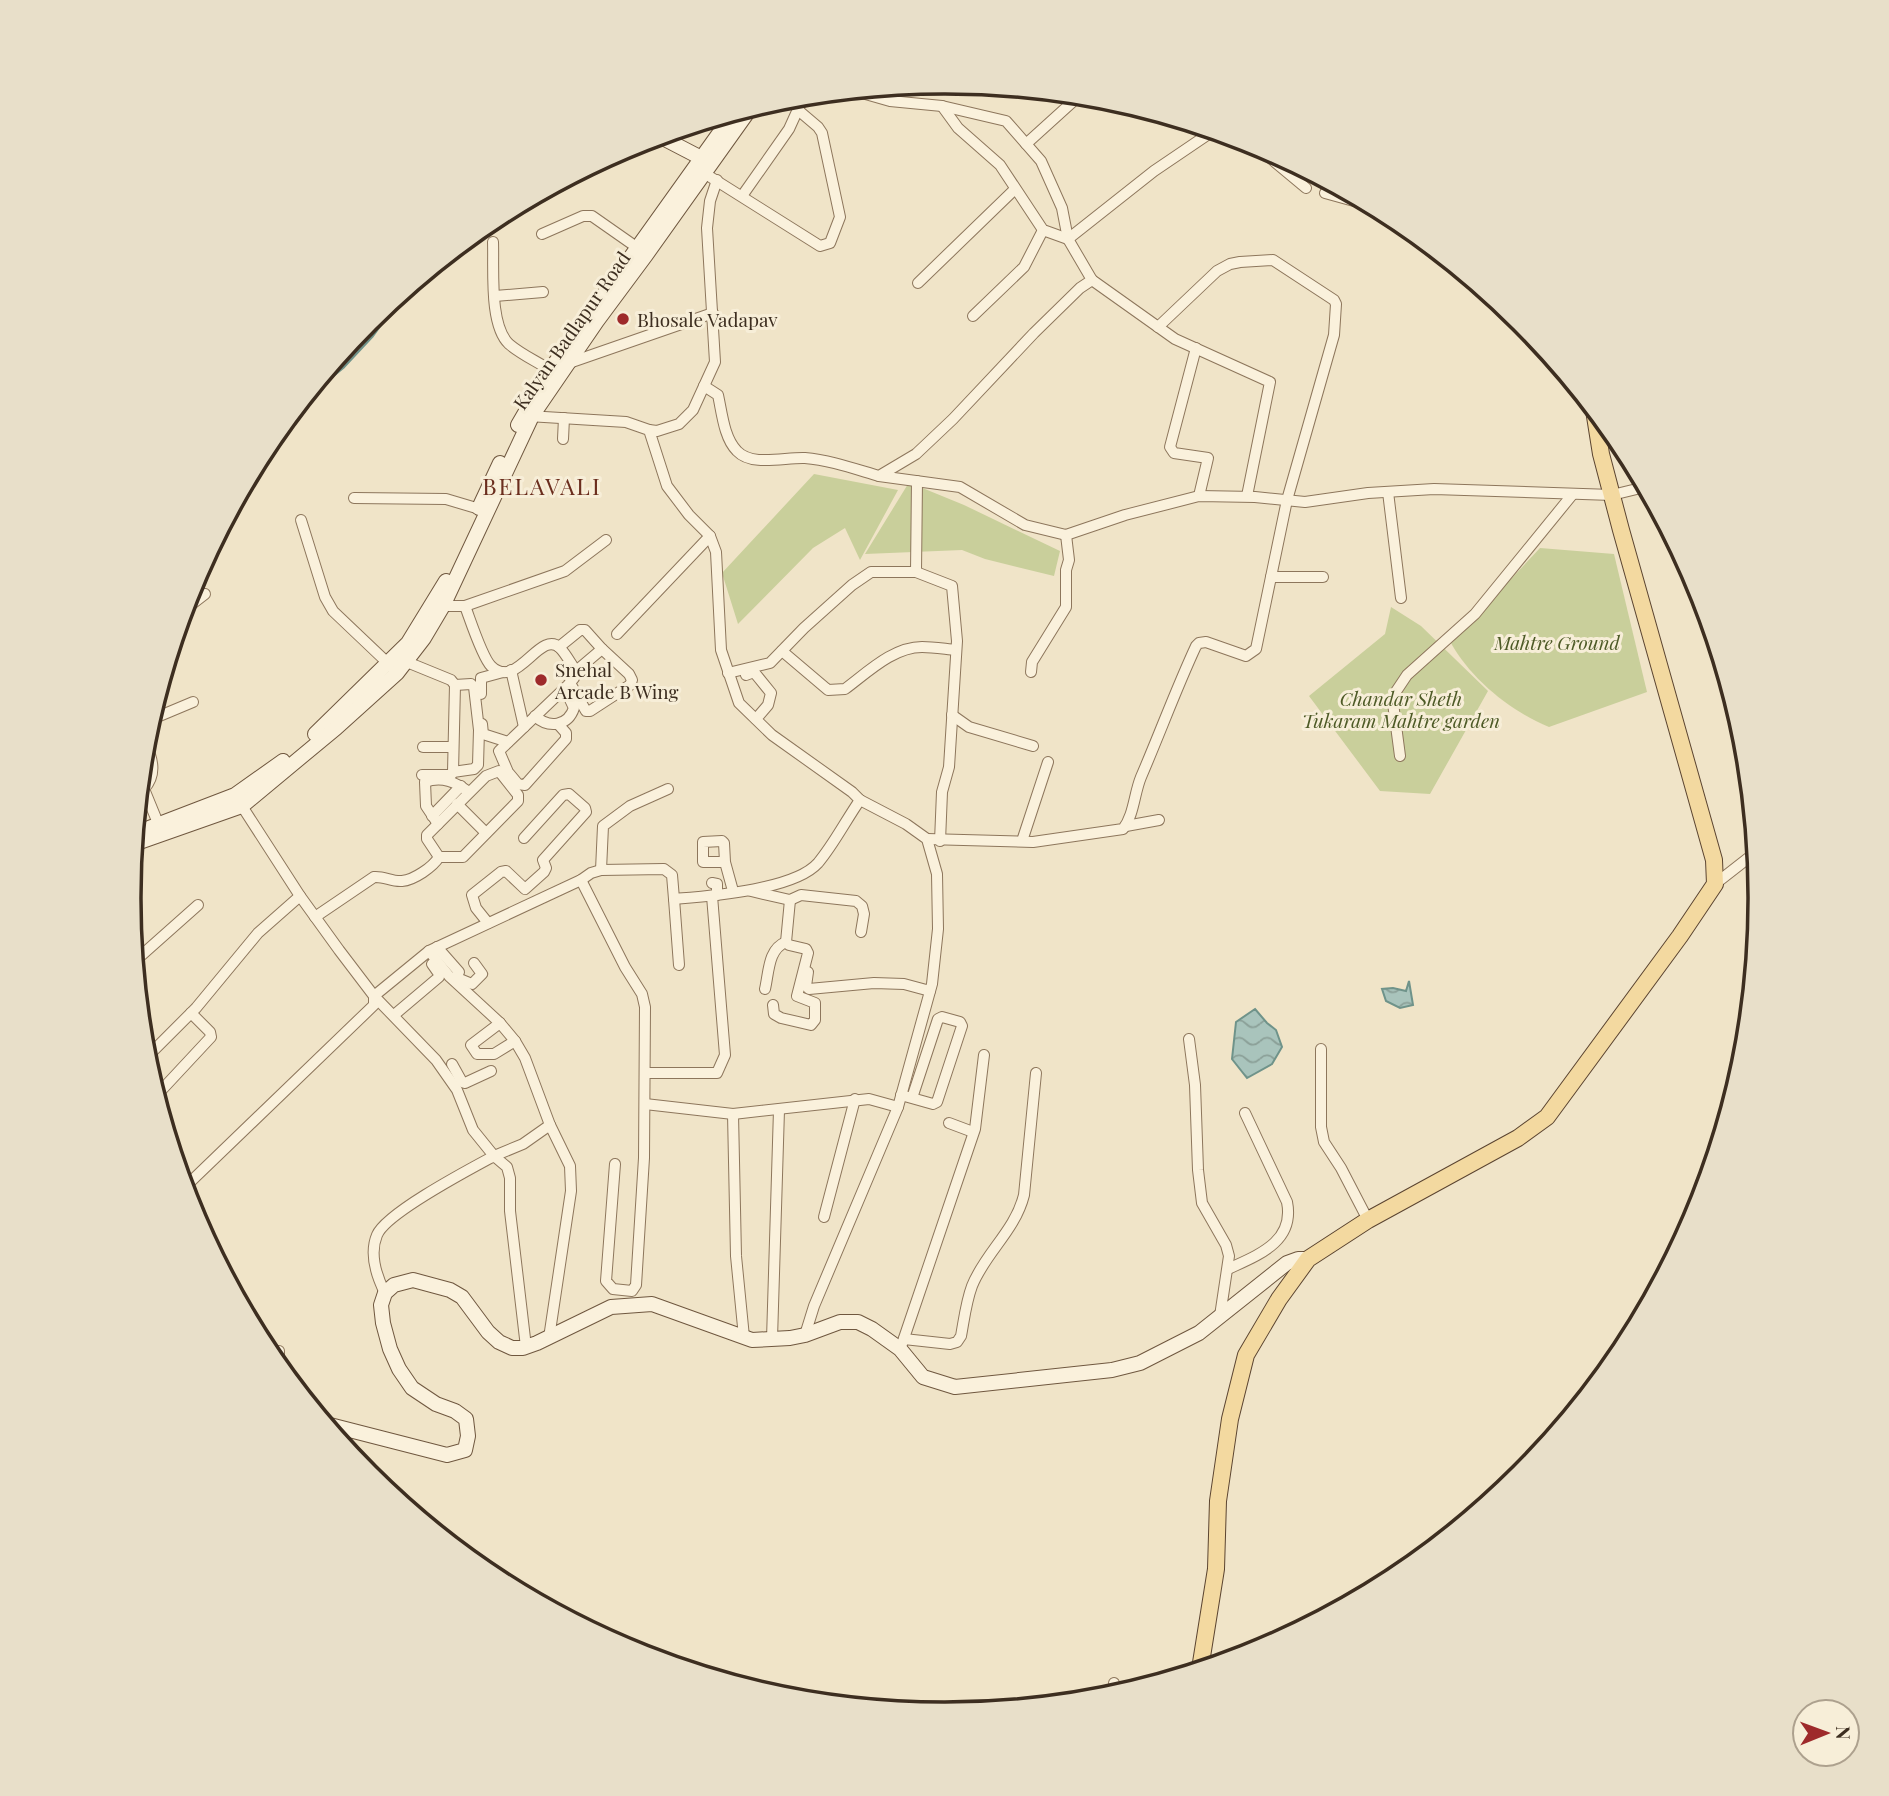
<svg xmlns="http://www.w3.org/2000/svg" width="1889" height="1796" font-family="'Playfair Display',serif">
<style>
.park{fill:#c9cf9b}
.water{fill:url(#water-waves);stroke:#6f938a;stroke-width:2}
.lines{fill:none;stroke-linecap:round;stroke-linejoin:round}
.stream{stroke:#6f938a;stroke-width:2.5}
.street-casing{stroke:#8d765c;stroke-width:12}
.secondary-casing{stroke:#6f573f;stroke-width:16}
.primary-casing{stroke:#5b4430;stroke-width:18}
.street{stroke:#faf1dc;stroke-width:10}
.secondary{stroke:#faf1dc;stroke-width:14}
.primary{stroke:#f3d9a0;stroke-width:16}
.poi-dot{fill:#9e2a2b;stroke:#f7eed8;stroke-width:2.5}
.labels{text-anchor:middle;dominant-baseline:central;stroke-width:6;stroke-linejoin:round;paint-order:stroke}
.poi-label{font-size:19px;fill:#3d2e20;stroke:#f7eed8;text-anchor:start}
.street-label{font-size:19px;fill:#3d2e20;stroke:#f7eed8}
.park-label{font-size:19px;font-style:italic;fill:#4d5a26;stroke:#f7eed8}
.quarter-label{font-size:23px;letter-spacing:2px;fill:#6b2e1e;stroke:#f7eed8}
.rim{fill:none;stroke:#3d2e20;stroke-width:3.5}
</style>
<defs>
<pattern id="water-waves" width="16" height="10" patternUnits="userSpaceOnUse" patternTransform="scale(1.75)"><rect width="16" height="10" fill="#a9c4bc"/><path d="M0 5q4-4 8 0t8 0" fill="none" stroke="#8ba098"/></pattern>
</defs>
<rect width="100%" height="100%" fill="#f0e4c8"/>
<!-- park -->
<g class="park">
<path d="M 814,474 L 898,490 L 860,560 L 845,528 L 813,548 L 738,624 L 722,573 Z"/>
<path d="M 908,484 L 920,487 L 964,505 L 1060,551 L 1054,576 L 985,559 L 962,550 L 865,554 Z"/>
<path d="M 1540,548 L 1614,554 L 1647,692 L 1549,727 C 1510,711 1471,679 1451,643 Z"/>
<path d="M 1391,607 L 1421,626 L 1488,691 L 1430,794 L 1380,791 L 1309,696 L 1385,634 Z"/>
</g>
<!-- water -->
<g class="water">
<path d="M 1409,981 L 1413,1005 L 1400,1008 L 1386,1001 L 1382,989 L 1393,988 L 1406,991 Z"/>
<path d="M 1255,1009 L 1267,1023 L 1276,1030 L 1282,1047 L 1272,1064 L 1247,1078 L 1232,1059 L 1236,1022 Z"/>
</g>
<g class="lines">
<!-- stream -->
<path class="stream" d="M 284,423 L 301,412 L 316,390 L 344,367 L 372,337 L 406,290"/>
<defs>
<g id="street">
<path d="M 942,106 L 958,128 L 1000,165 L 1043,230 L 1068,239 L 1154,171 L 1213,131"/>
<path d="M 1234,138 L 1263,152 L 1306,188"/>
<path d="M 1026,144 L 1079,96"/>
<path d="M 704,173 L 820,246 L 830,243 L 840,217 L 822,133 L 818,127 L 798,110"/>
<path d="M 1325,193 L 1372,206"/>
<path d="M 742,196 L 789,129 L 804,96"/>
<path d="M 542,234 L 583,216 L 592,216 L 642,251"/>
<path d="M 493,242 C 494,269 489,325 509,344 C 523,356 541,363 556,374"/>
<path d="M 1092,280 L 1175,339 L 1270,382 L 1247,496"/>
<path d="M 918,283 L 1015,189"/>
<path d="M 495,296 L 543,292"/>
<path d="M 973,316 L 1024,267 L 1043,230"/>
<path d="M 1196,348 L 1170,447 L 1174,453 L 1208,458 L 1199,496"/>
<path d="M 566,364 L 713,313"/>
<path d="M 704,386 L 718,395 C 722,413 724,438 737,451 C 752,467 785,457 805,458 C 830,460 855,469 879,476 L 916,454 L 953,419 L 1034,333 L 1080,288 L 1092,280 L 1068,239 L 1062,208 L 1041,161 L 1006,121 L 942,106 L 890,101 L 855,91"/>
<path d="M 649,430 L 657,431 L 679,424 L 693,410 L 715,362 L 707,228 L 710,201 L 717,180"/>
<path d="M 563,439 L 564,418"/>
<path d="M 879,476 L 960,487 L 1025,525 L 1066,535 L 1125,515 L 1199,496 L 1255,497 L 1305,502 L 1368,493 L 1434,489 L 1612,495 L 1645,487"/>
<path d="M 1388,492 L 1401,598"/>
<path d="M 354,498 L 446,499 L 483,510"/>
<path d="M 301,520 L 325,597 L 333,611 L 393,668"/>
<path d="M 916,572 L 917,481"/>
<path d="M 1271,577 L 1323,577"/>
<path d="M 436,606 L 465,606 L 565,571 L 606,540"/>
<path d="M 465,606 C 470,619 482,657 491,666 C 517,692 540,628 560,648 C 566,654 571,664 576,671 L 574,678 L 568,685 L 499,751 L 508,772 L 518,784 L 525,785 L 566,739 L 566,733 L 558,724"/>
<path d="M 183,611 L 205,594"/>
<path d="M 617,634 L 710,536"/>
<path d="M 559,647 L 580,630 L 585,630 L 602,649"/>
<path d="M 782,651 L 828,690 L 845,689 C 868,672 893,647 922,647 C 933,647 945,649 956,650"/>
<path d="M 402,660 L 451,680 L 455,685 L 453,772 L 451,775 L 422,775"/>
<path d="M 511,670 L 524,727"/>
<path d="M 1031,672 L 1032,662 L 1066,607 L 1066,570 L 1069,560 L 1066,535"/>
<path d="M 728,673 L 770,663 L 804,628 L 852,585 L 871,572 L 916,572 L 952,586 L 957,641 L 949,767 L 942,792 L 940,841"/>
<path d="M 746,675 L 754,672 L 771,693 L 768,705 L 756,719"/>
<path d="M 570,683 L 586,711 L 590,711 L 630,685 L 632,680 L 629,674 L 602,649 L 576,671"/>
<path d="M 481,694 L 481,678 L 503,672"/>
<path d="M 952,715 L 969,727 L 1033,746"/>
<path d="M 535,716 C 549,729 568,726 574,708 L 566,691"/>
<path d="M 150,720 L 193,702"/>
<path d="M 482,724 L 483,734 L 508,742"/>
<path d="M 144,739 C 152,757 158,774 144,789 L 160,828"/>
<path d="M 423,747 L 453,747"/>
<path d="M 1400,756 L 1393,703 L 1395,693 L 1407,675 L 1475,614 L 1572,495"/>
<path d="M 453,772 L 474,769 L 478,765 L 479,730 L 474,687 L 471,684 L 455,685"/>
<path d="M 238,800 L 300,896 L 339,950 L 374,996 L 436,1060 L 457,1090 L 473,1130 L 494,1156 L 523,1144 L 550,1125"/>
<path d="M 457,804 L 486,833"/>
<path d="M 432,816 L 461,786"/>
<path d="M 438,824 L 426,806 L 425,782 C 442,776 456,782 469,792"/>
<path d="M 1126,826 L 1159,820"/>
<path d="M 927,839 L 1033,842 L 1123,829 C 1134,815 1134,794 1141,777 C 1160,733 1176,689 1196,646 L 1199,643 L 1206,642 L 1246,656 L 1256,649 L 1287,500 L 1334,335 L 1336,304 L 1334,300 L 1273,260 L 1240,262 L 1230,264 L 1217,271 L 1158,327"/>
<path d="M 1022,841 L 1048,762"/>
<path d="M 725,862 L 724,843 L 722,841 L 703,842 L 703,862 L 725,862 L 733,891"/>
<path d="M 601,870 L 603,826 L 630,806 L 668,789"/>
<path d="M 581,880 L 625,967 L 642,994 L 645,1007 L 644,1158 L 636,1285 L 632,1291 L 613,1289 L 606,1281 L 615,1164"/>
<path d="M 712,883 L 717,884 L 717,895"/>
<path d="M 1715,884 L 1756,852"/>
<path d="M 751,891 L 790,900 L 801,895 L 856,901 L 862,906 L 864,914 L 861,932"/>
<path d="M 674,899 L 679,965"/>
<path d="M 315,917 L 374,877 C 384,876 392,882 402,881 C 414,880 433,867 439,857 L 427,839 L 427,835 L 486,776 L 499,771 L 518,795 L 518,801 L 463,857 L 439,857"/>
<path d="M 488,923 L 476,908 L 472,895 L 501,872 L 506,871 L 525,889 L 544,872 L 546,868 L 543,860 L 586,812 L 585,808 L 569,794 L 563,795 L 524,838"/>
<path d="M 437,947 L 459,972"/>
<path d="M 429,951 L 449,976 L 500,1023 L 515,1041 L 525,1058 L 550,1125 L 570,1166 L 571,1191 L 549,1338"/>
<path d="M 135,961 L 198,905"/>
<path d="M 808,972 L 806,986 L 809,989 L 874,983 L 904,984 L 930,991"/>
<path d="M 455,977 L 472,984 L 482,974 L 474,963"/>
<path d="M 765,989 C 769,972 768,949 786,942"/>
<path d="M 773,1005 L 774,1014 L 781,1018 L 811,1025 L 815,1020 L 815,1003 L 797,996 L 808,953 L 806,949 L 789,945 L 786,942 L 790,900"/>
<path d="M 394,1015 L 439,977 L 439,974 L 432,964"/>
<path d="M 500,1023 L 471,1045 L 477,1054 L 494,1054 L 515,1041"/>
<path d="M 1189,1039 L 1195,1085 L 1198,1170 L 1202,1203 L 1226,1245 L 1229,1256 L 1220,1316"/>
<path d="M 1321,1049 L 1321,1127 L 1324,1142 L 1341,1168 L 1368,1220"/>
<path d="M 145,1059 L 196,1008 L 258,933 L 300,896"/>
<path d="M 452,1064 L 462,1082 L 465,1083 L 491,1071"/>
<path d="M 645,1073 L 717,1073 L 725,1055 L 712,896"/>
<path d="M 901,1095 L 933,1104 L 937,1102 L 962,1026 L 960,1022 L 942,1017 L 938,1019 L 912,1098"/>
<path d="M 156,1096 L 211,1037 L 210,1032 L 191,1013"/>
<path d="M 645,1104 L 733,1114 L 869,1099 L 898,1107"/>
<path d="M 733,1114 L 736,1256 L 744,1337"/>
<path d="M 949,1123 L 973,1132"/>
<path d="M 184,1188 L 374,1005 L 374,996 L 429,951 L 581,880 L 591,873 L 601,870 L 664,869 L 672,875 L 674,899 C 709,896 794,890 818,863 C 834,844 846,820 860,800 L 852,792 L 772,735 L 739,703 L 721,650 L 716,552 L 710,536 L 689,515 L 667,486 L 649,430 L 626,422 L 528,416"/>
<path d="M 824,1217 L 855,1099"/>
<path d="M 1228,1269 C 1258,1255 1295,1242 1287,1202 L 1245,1113"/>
<path d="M 385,1293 C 377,1277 369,1254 377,1235 C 386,1213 470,1169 494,1156 L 507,1167 L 510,1178 L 510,1211 L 526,1347"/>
<path d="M 805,1335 L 814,1306 L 898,1107 L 932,984 L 938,929 L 937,874 L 927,839 L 906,824 L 860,800"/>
<path d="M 772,1339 L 779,1110"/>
<path d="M 904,1339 L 950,1344 L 957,1342 L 961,1336 C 964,1320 966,1302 972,1286 C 985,1253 1015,1231 1024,1195 L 1036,1073"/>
<path d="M 902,1344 L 975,1129 L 984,1055"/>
<path d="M 279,1366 L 279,1351"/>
<path d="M 1114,1683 L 1117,1694"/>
</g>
<g id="secondary">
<path d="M 659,136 L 709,162"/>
<path d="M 518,425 L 550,370 L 733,114"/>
<path d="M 479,508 L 500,463"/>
<path d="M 315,734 L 408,643 L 446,581"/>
<path d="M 149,828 L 235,795 L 283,761"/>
<path d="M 134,844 L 242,806 L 336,728 L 397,673 L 424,638 L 443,606 L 532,416 L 597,321 L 646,255 L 750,109"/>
<path d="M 326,1424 L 447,1455 L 465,1450 L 468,1436 L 466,1419 L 455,1411 L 436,1404 L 412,1388 L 399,1369 L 390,1349 L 383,1323 L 381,1305 L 385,1293 L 394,1285 L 413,1280 L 450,1290 L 462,1297 L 488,1332 L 499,1342 L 512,1348 L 523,1348 L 537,1343 L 611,1307 L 652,1304 L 752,1340 L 790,1338 L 805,1335 L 840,1322 L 858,1322 L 872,1329 L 900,1349 L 923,1377 L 955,1387 L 1112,1370 L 1140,1363 L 1199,1333 L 1287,1263 L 1298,1259 L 1308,1259"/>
</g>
<path id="primary" d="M 1200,1669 L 1216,1569 L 1218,1501 L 1230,1419 L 1246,1355 L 1279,1299 L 1308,1259 L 1368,1220 L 1518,1138 L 1547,1117 L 1680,936 L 1715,884 L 1714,860 L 1621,530 L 1601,454 L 1594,410"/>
</defs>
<!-- street casing -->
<use href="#street" class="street-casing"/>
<!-- secondary casing -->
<use href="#secondary" class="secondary-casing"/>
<!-- primary casing -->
<use href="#primary" class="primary-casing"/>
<!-- street -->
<use href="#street" class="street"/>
<!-- secondary -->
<use href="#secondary" class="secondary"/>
<!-- primary -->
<use href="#primary" class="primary"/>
</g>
<!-- markers -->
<g class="poi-dot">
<circle cx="623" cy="319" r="7"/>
<circle cx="541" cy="680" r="7"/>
</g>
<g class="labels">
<!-- poi labels -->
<g class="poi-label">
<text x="637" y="319">Bhosale Vadapav</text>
<text x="555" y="669">Snehal<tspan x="555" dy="22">Arcade B Wing</tspan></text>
</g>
<!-- street labels -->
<g class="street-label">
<text transform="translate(571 330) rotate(-55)">Kalyan Badlapur Road</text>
</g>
<!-- park labels -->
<g class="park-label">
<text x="1557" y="642">Mahtre Ground</text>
<text x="1401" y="698">Chandar Sheth<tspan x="1401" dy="22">Tukaram Mahtre garden</tspan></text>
</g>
<!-- quarter labels -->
<g class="quarter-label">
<text x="542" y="485">BELAVALI</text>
</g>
</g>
<!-- crop -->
<path d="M0 0H1889V1796H0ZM944 94H945A803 803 0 0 1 1748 897V899A803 803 0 0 1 945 1702H944A803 803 0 0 1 141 899V897A803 803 0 0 1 944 94Z" fill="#e8dfc9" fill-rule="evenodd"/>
<path class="rim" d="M944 94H945A803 803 0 0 1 1748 897V899A803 803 0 0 1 945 1702H944A803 803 0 0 1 141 899V897A803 803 0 0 1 944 94Z"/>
<!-- north arrow -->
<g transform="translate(1826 1733) rotate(89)"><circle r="33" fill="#f7eed8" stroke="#ada18e" stroke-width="2"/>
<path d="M0-5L12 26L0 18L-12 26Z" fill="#9e2a2b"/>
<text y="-10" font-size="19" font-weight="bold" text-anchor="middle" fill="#3d2e20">N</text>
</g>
</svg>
